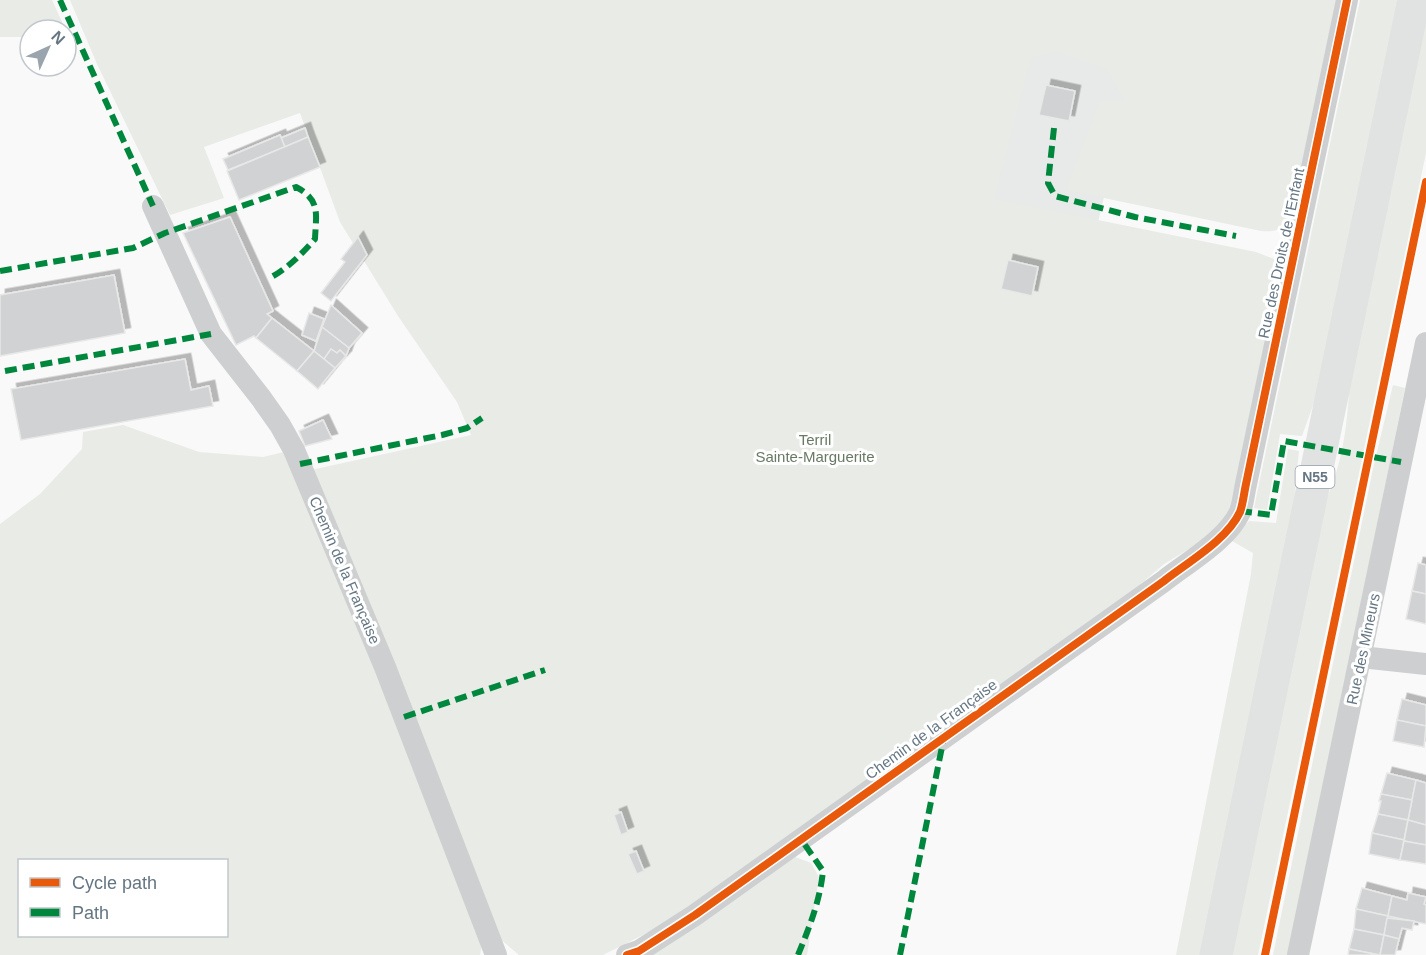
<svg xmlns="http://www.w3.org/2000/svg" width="1426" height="955" font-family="Helvetica,sans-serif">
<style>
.built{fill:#e8e9e9}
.green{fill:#e8ebe6;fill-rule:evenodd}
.building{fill:#d0d2d3;stroke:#e8e8e8;stroke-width:1.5;filter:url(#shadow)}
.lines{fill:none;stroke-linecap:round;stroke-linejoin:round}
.street{stroke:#cecfd0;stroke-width:22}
.highway{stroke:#e1e2e2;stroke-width:33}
.quiet{stroke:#00873e;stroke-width:6;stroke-dasharray:12 6;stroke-linecap:butt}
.cycleway-casing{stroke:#fff;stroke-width:11}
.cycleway{stroke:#e8590c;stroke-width:8}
.labels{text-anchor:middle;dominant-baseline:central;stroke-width:6;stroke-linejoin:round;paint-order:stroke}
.shield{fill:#fff;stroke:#939fa8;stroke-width:1.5}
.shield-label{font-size:14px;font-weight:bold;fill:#657683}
.street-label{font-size:15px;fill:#657683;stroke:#fff}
.park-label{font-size:15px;fill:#687a64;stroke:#fff}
</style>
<defs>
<filter id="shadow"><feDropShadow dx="5.5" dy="-5.5" stdDeviation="0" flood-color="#0004"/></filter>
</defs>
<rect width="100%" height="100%" fill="#f9f9f9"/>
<!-- built -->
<path class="built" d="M 1026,35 L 1136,61 L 1096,231 L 986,205 Z"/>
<!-- green -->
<g class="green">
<path d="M 0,0 L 52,0 L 69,37 L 66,37 L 66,30 L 30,30 L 30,37 L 0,37 Z"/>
<path d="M 70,0 L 1339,0 L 1295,215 C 1286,229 1278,232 1261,231 L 1066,190 L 1100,101 L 1125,101 L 1107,69 L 1056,51 L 1031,58 L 994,199 L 1256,252 L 1274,259 L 1278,271 L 1278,293 L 1232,505 L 1221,526 L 1204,540 L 1164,564 L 1105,615 L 663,925 L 603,955 L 519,955 L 499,938 L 311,470 L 471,435 L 457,402 L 398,316 L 340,222 L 300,113 L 204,147 L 224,198 L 170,215 L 97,64 Z"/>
<path d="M 1360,0 L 1401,0 L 1320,386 L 1302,436 L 1280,434 L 1267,510 L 1254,508 Z"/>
<path d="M 1426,13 L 1426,153 L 1258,955 L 1230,955 L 1325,502 C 1344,460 1347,425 1350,379 Z"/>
<path d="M 1393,385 L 1405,388 L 1289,955 L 1273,955 L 1373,469 Z"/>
<path d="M 123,425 L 199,452 L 263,457 L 288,451 L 353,603 L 482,945 L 480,955 L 0,955 L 0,524 L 40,494 L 82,449 L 83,432 ZM 20,860 L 226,860 L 226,936 L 20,936 Z"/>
<path d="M 1288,449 L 1299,451 L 1291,531 L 1204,955 L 1176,955 L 1251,574 L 1253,553 L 1232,541 L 1249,521 L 1276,523 Z"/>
<path d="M 793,856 L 811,863 L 819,877 L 807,955 L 645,955 Z"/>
</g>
<!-- building -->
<g class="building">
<path d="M 1046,85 L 1075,91 L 1069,121 L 1039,115 Z"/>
<path d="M 305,128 L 308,137 L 285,147 L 281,138 Z"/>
<path d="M 280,135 L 285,147 L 228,170 L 223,159 Z"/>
<path d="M 308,137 L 320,167 L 239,200 L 227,171 Z"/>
<path d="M 230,217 L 273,311 L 267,314 L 272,318 L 256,338 L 254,336 L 236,345 L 183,233 Z"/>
<path d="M 358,237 L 367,255 L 331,301 L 321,293 L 345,262 L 341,259 Z"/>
<path d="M 1008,260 L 1038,267 L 1032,296 L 1001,289 Z"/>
<path d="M 114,275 L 125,333 L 0,356 L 0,295 Z"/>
<path d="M 331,305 L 362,333 L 349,348 L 322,327 Z"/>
<path d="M 309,313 L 324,319 L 316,341 L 302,335 Z"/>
<path d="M 272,318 L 314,351 L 297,371 L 256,338 Z"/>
<path d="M 322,327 L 349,348 L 346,356 L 340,350 L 337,353 L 331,349 L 324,359 L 314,351 Z"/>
<path d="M 331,349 L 337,353 L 340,350 L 346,356 L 335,368 L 324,359 Z"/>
<path d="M 314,351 L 335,368 L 318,389 L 297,371 Z"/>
<path d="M 185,359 L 191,390 L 209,386 L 213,406 L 21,440 L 11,389 Z"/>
<path d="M 323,420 L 332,439 L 305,446 L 299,431 Z"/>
<path d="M 1418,563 L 1426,565 L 1426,594 L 1412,591 Z"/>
<path d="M 1412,591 L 1426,594 L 1426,624 L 1406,619 Z"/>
<path d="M 1402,699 L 1426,705 L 1426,726 L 1397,720 Z"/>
<path d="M 1397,720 L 1426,726 L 1424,747 L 1393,741 Z"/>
<path d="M 1387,773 L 1416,780 L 1412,800 L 1381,794 Z"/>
<path d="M 1416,780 L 1426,783 L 1426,825 L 1408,820 Z"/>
<path d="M 1381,794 L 1412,800 L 1408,820 L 1378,814 L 1381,801 L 1379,801 Z"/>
<path d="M 621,812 L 628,832 L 621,835 L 614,815 Z"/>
<path d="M 1378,814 L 1408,820 L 1404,840 L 1372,833 Z"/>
<path d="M 1408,820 L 1426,825 L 1426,845 L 1404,841 Z"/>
<path d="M 1372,833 L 1404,840 L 1400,860 L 1369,854 Z"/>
<path d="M 1404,841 L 1426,845 L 1426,864 L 1400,860 Z"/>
<path d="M 636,851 L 644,871 L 637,874 L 628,854 Z"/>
<path d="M 1362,888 L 1392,896 L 1388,916 L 1356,909 Z"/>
<path d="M 1408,893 L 1426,897 L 1424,904 L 1426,905 L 1426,924 L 1388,916 L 1392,896 L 1407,900 Z"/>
<path d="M 1356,909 L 1388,916 L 1384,935 L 1354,929 Z"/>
<path d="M 1387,918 L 1414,921 L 1412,930 L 1402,928 L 1399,939 L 1384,935 Z"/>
<path d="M 1354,929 L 1384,935 L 1380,955 L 1349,949 Z"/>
<path d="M 1384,935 L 1399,939 L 1395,955 L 1380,955 Z"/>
<path d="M 1349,949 L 1379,955 L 1348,955 Z"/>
</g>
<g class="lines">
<!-- street -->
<g class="street">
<path d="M 153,206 L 211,334 L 261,398 L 280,425 L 294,450 L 385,667 L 496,955"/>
<path d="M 1361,657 L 1426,664"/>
<path d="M 627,955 L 639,951 L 695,915 L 1164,581 C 1188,562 1227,540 1240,512 C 1243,504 1244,493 1246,484 L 1347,0"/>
<path d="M 1298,955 L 1426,343"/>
</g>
<!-- highway -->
<path class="highway" d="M 1216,955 L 1414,0"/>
<!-- quiet -->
<g class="quiet">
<path d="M 60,0 L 153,206"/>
<path d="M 1054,128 L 1048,183 L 1055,196 L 1135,217 L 1236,236"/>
<path d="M 0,271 L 133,248 L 165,233 L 296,187 C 321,200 316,214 315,239 C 301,255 287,269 268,279"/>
<path d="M 5,371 L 211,334"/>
<path d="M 300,464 L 442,435 L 467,428 L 482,418"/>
<path d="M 1240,511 L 1271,515 L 1284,441 L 1401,462"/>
<path d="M 404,717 L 545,670"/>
<path d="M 798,955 C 809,928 820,901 823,871 L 801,839"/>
<path d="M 900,955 L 944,737"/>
</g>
<defs>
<g id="cycleway">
<path d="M 627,955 L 639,951 L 695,915 L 1164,581 C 1188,562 1227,540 1240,512 C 1243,504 1244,493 1246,484 L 1347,0"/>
<path d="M 1265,955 L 1426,182"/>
</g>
</defs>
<!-- cycleway casing -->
<use href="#cycleway" class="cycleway-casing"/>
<!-- cycleway -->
<use href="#cycleway" class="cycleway"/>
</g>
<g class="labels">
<!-- shield labels -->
<rect class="shield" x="1295.5" y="466" width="39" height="22" rx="4.5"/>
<g class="shield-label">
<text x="1315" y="477">N55</text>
</g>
<!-- street labels -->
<g class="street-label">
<text transform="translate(1281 253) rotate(-78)">Rue des Droits de l'Enfant</text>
<text transform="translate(345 570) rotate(67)">Chemin de la Française</text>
<text transform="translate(1363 649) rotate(-78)">Rue des Mineurs</text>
<text transform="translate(931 729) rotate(-36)">Chemin de la Française</text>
</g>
<!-- park labels -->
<g class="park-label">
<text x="815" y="439">Terril<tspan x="815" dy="17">Sainte-Marguerite</tspan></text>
</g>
</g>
<!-- legend -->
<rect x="18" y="859" width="210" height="78" fill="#ffffff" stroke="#c1c8cd" stroke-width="1.5"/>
<rect x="30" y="878" width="30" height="9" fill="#e8590c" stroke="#c1c8cd" stroke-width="1.5"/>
<text x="72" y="889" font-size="18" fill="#657683">Cycle path</text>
<rect x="30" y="908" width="30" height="9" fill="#00873e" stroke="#c1c8cd" stroke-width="1.5"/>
<text x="72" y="919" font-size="18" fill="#657683">Path</text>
<!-- north arrow -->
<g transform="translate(48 48) rotate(45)"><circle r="28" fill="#ffffff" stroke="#c1c8cd" stroke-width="1.5"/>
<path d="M0-4.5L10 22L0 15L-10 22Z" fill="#99a4ac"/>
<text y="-9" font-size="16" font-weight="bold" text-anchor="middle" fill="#657683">N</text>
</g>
</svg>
